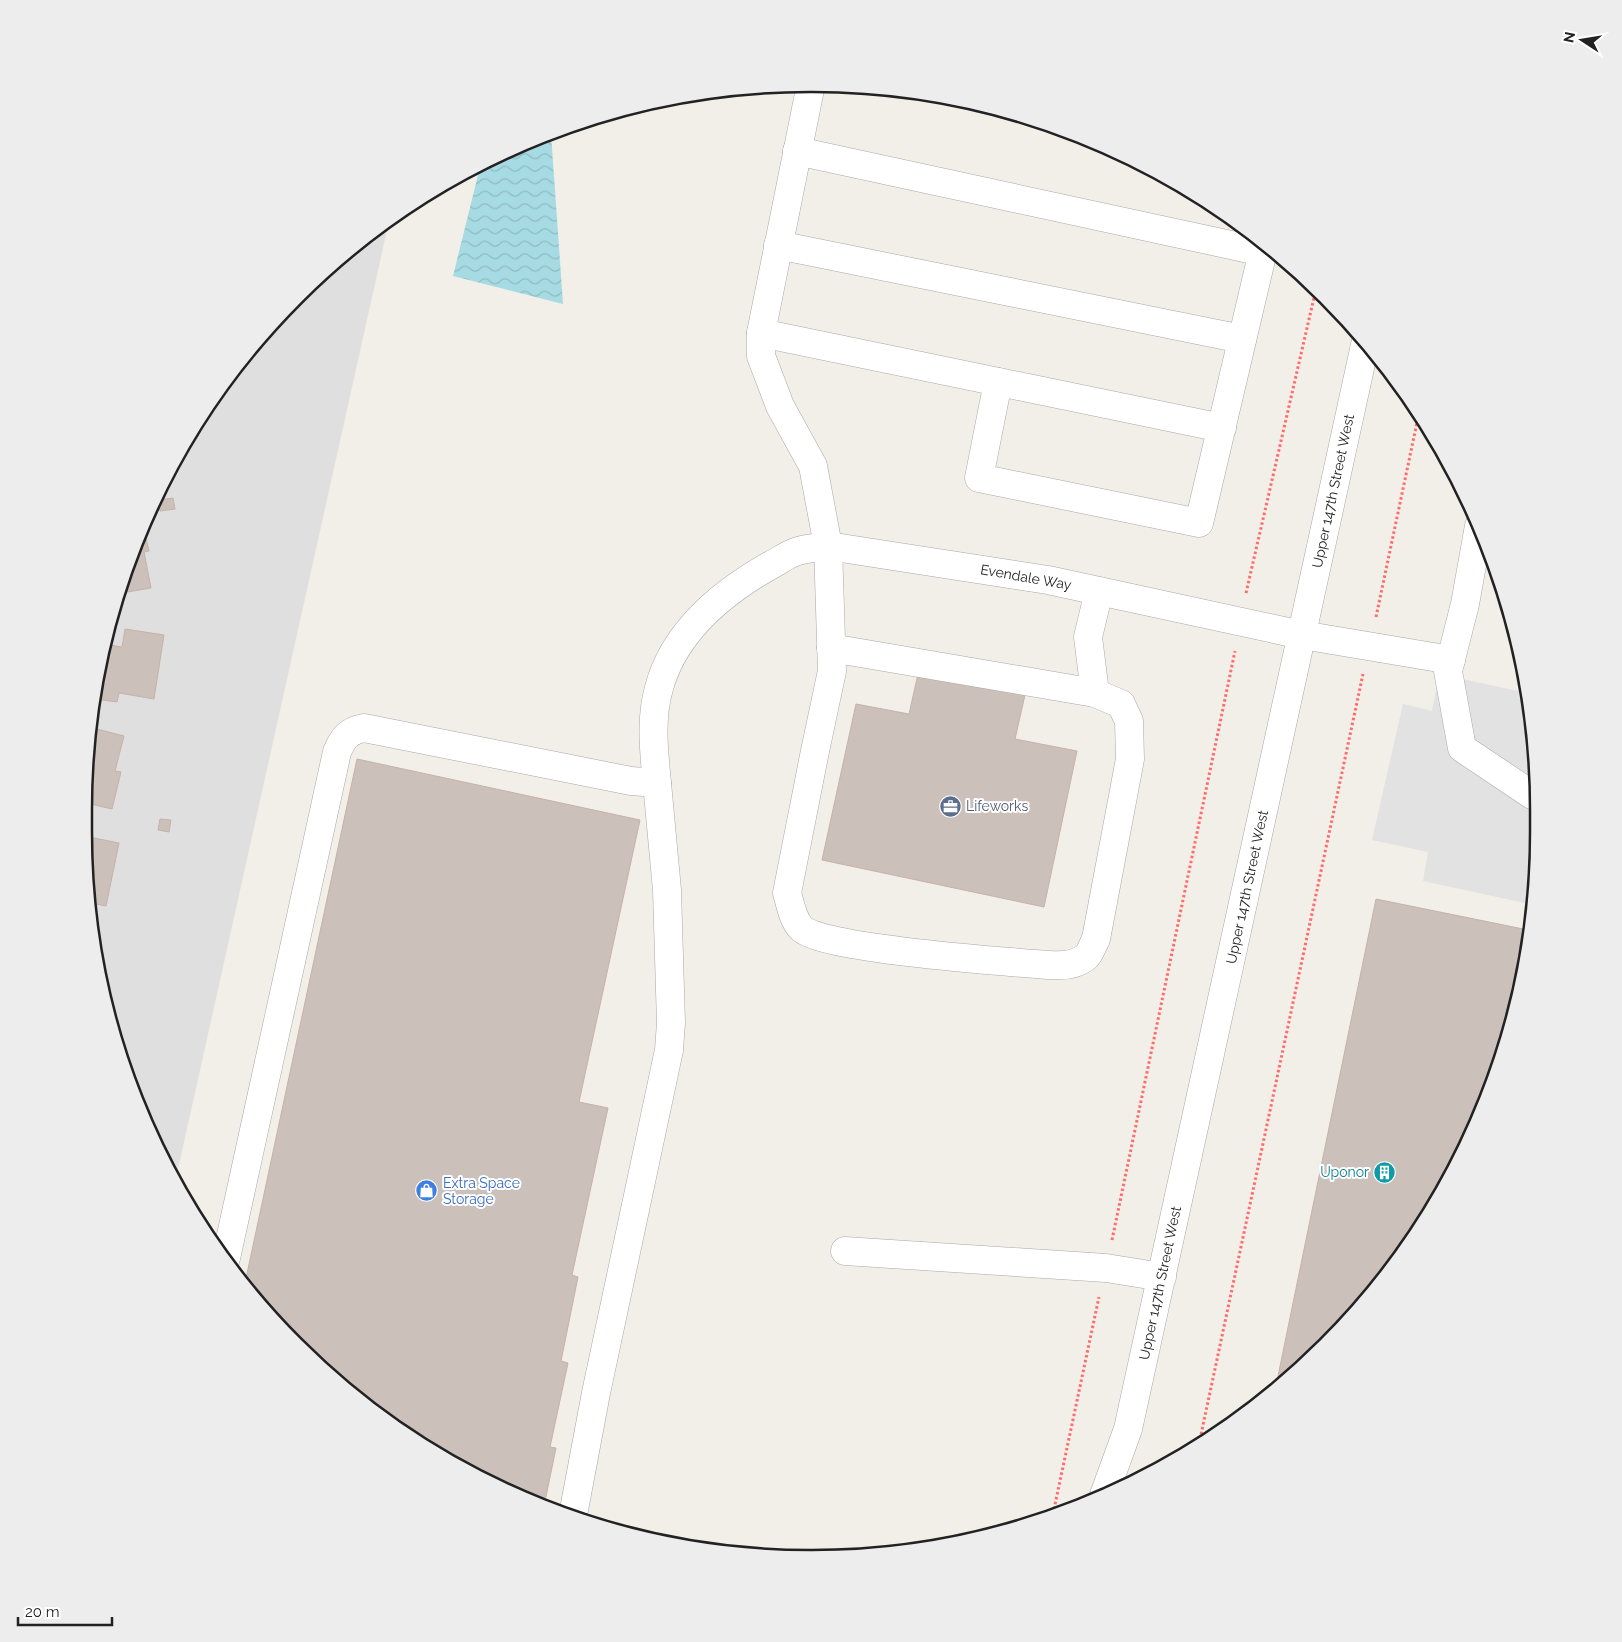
<svg xmlns="http://www.w3.org/2000/svg" width="1622" height="1642" font-family="Raleway,sans-serif">
<style>
.residential{fill:#e0dfdf}
.parking{fill:#e2e2e2}
.water{fill:url(#water-waves)}
.building{fill:#cbc0ba;stroke:#c6b2a9}
.lines{fill:none;stroke-linecap:round;stroke-linejoin:round}
.minor-casing{stroke:#a9a9a9;stroke-width:29}
.path{stroke:#ff6c6d;stroke-width:3;stroke-dasharray:2.5 2.5;stroke-linecap:butt}
.minor{stroke:#fff;stroke-width:28}
.labels{text-anchor:middle;dominant-baseline:central;stroke-width:4;stroke-linejoin:round;paint-order:stroke}
.street-label{font-size:14px;fill:#222;stroke:#fff}
.service-label{font-size:14px;fill:#4e5e75;stroke:#fff;text-anchor:start}
.culture-label{font-size:14px;fill:#0d838f;stroke:#fff;text-anchor:end}
.shop-label{font-size:14px;fill:#366cbe;stroke:#fff;text-anchor:start}
.rim{fill:none;stroke:#222;stroke-width:2.5}
</style>
<defs>
<pattern id="water-waves" width="16" height="10" patternUnits="userSpaceOnUse" patternTransform="scale(1.25)"><rect width="16" height="10" fill="#a6dbe3"/><path d="M0 5q4-4 8 0t8 0" fill="none" stroke="#8fbcc2"/></pattern>
</defs>
<rect width="100%" height="100%" fill="#f2eee8"/>
<!-- residential -->
<path class="residential" d="M 389,221 L 176,1178 L 139,1110 L 98,973 L 84,831 L 98,669 L 139,533 L 206,407 L 297,297 Z"/>
<!-- parking -->
<path class="parking" d="M 1439,674 L 1527,693 L 1538,811 L 1530,904 L 1423,881 L 1428,852 L 1372,840 L 1403,704 L 1432,711 Z"/>
<!-- water -->
<path class="water" d="M 551,134 L 563,304 L 453,276 L 480,167 L 532,139 Z"/>
<!-- building -->
<g class="building">
<path d="M 173,498 L 175,509 L 160,511 L 158,500 Z"/>
<path d="M 143,525 L 149,551 L 144,552 L 151,588 L 121,593 L 139,533 Z"/>
<path d="M 125,629 L 164,635 L 154,699 L 119,693 L 117,702 L 95,699 L 98,669 L 101,658 L 107,659 L 109,645 L 122,647 Z"/>
<path d="M 918,674 L 1025,695 L 1015,739 L 1077,751 L 1044,907 L 822,860 L 856,704 L 909,714 Z"/>
<path d="M 93,728 L 124,736 L 115,771 L 121,772 L 112,809 L 86,803 Z"/>
<path d="M 357,759 L 640,820 L 579,1102 L 608,1108 L 572,1275 L 578,1277 L 561,1361 L 568,1363 L 550,1447 L 556,1448 L 544,1506 L 533,1503 L 407,1436 L 297,1345 L 245,1283 Z"/>
<path d="M 160,819 L 171,820 L 169,832 L 158,830 Z"/>
<path d="M 84,836 L 119,843 L 106,906 L 91,903 Z"/>
<path d="M 1376,899 L 1528,930 L 1524,973 L 1483,1109 L 1416,1235 L 1325,1345 L 1276,1386 Z"/>
</g>
<g class="lines">
<defs>
<g id="minor">
<path d="M 811,84 L 761,333 L 761,356 L 780,406 L 813,466 L 828,546 L 1048,580 L 1302,635 L 1451,660"/>
<path d="M 797,151 L 1263,252"/>
<path d="M 778,245 L 1242,339"/>
<path d="M 761,333 L 1222,428"/>
<path d="M 998,382 L 979,478 L 1199,523 L 1264,247"/>
<path d="M 1479,526 L 1465,604 L 1448,671 L 1462,748 L 1532,795 L 1537,797"/>
<path d="M 831,648 L 1095,693"/>
<path d="M 657,783 C 654,752 650,719 659,688 C 674,632 723,592 771,565 C 779,561 787,555 795,552 C 805,548 818,548 828,546 L 832,671 L 815,751 L 787,893 C 790,903 793,920 801,928 C 820,949 1011,962 1049,965 C 1061,966 1076,965 1086,957 C 1090,954 1093,944 1096,939 L 1130,759 L 1129,721 L 1121,704 L 1095,693 L 1088,637 L 1099,591"/>
<path d="M 845,1251 L 1106,1268 L 1162,1277"/>
<path d="M 226,1258 L 337,752 C 343,738 348,731 364,728 L 631,781 L 657,783 L 667,890 L 671,1023 L 669,1050 L 596,1393 L 573,1515"/>
<path d="M 1104,1495 L 1128,1429 L 1365,345"/>
</g>
</defs>
<!-- minor casing -->
<use href="#minor" class="minor-casing"/>
<!-- path -->
<g class="path">
<path d="M 1246,593 L 1316,289"/>
<path d="M 1376,617 L 1419,413"/>
<path d="M 1112,1240 L 1235,651"/>
<path d="M 1199,1444 L 1363,674"/>
<path d="M 1053,1514 L 1099,1297"/>
</g>
<!-- minor -->
<use href="#minor" class="minor"/>
</g>
<!-- icons -->
<defs>
<symbol id="office-disc" viewBox="-11 -11 22 22"><circle r="9.5" fill="#5c6f8a" stroke="#fff"/><path d="M-6-3h4V-5.5h4V-3h4V5H-6ZM-1-4.5V-3h2v-1.5ZM-6 0V1H6V0Z" fill="#fff"/></symbol>
<symbol id="building-disc" viewBox="-11 -11 22 22"><circle r="9.5" fill="#0f9aa8" stroke="#fff"/><path d="M-4-6H4V6H1V3H-1V6H-4ZM-2.5-4.3h1.7v1.8h-1.7ZM.8-4.3h1.7v1.8H.8ZM-2.5-1h1.7V.8h-1.7ZM.8-1h1.7V.8H.8Z" fill="#fff"/></symbol>
<symbol id="shop-disc" viewBox="-11 -11 22 22"><circle r="9.5" fill="#3f7fe0" stroke="#fff"/><path d="M-5-2.5h2.3a2.7 3.5 0 0 1 5.4 0H5L5.5 6h-11ZM-1.5-2.5h3a1.5 2.3 0 0 0-3 0Z" fill="#fff"/></symbol>
</defs>
<g fill-rule="evenodd">
<use href="#office-disc" x="938" y="794" width="25" height="25"/>
<use href="#building-disc" x="1372" y="1160" width="25" height="25"/>
<use href="#shop-disc" x="414" y="1178" width="25" height="25"/>
</g>
<g class="labels">
<!-- street labels -->
<g class="street-label">
<text transform="translate(1333 491) rotate(-78)">Upper 147th Street West</text>
<text transform="translate(1026 577) rotate(10)">Evendale Way</text>
<text transform="translate(1247 887) rotate(-78)">Upper 147th Street West</text>
<text transform="translate(1160 1283) rotate(-78)">Upper 147th Street West</text>
</g>
<!-- service labels -->
<g class="service-label">
<text x="966" y="806">Lifeworks</text>
</g>
<!-- culture labels -->
<g class="culture-label">
<text x="1369" y="1172">Uponor</text>
</g>
<!-- shop labels -->
<g class="shop-label">
<text x="443" y="1183">Extra Space<tspan x="443" dy="16">Storage</tspan></text>
</g>
</g>
<!-- crop -->
<path d="M0 0H1622V1642H0ZM810 92H812A718 718 0 0 1 1530 810V832A718 718 0 0 1 812 1550H810A718 718 0 0 1 92 832V810A718 718 0 0 1 810 92Z" fill="#ededed" fill-rule="evenodd"/>
<path class="rim" d="M810 92H812A718 718 0 0 1 1530 810V832A718 718 0 0 1 812 1550H810A718 718 0 0 1 92 832V810A718 718 0 0 1 810 92Z"/>
<!-- north arrow -->
<g transform="translate(1582 40) rotate(282)" stroke="#ffffff" stroke-width="4" paint-order="stroke">
<path d="M0-4L9 19L0 12L-9 19Z" fill="#222222"/>
<text y="-8" font-size="14" font-weight="bold" text-anchor="middle" fill="#222222">N</text>
</g>
<!-- scale -->
<path d="M18 1617v8h94v-8" fill="none" stroke="#222222" stroke-width="2.5"/>
<text x="25" y="1617" font-size="15" fill="#222222" stroke="#ffffff" stroke-width="4" paint-order="stroke">20 m</text>
</svg>
